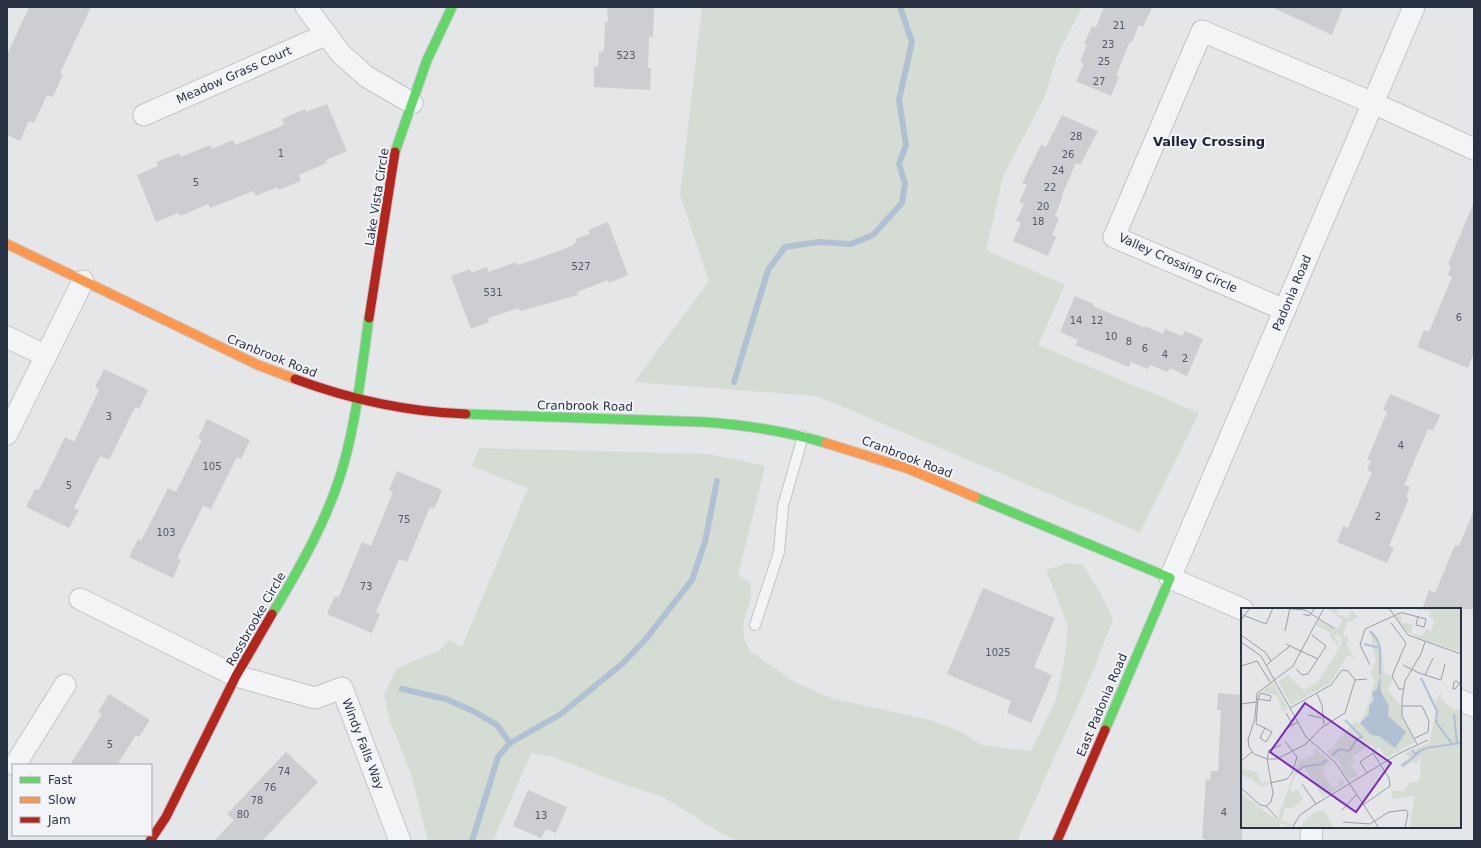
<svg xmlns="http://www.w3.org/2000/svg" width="1481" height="848" font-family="'DejaVu Sans',sans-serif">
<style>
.green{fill:#d4dcd4}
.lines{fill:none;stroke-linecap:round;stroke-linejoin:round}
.stream{stroke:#b2c0d3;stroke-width:6}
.building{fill:#ccced1}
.lane-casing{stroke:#c2c4c6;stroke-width:12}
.street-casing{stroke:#c2c4c6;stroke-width:23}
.fast-casing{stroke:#c2c4c6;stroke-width:11}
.slow-casing{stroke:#c2c4c6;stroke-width:11}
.jam-casing{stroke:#c2c4c6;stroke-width:11}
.lane{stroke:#f3f4f6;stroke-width:10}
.street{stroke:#f3f4f6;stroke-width:21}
.fast{stroke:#63d668;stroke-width:9}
.slow{stroke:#ff974d;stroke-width:9}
.jam{stroke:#b3261e;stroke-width:9}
.labels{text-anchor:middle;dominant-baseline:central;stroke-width:4;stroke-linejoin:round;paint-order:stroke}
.number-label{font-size:10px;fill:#535967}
.street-label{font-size:12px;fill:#2a3143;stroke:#f2f4f8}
.neighbourhood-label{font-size:13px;font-weight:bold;fill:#1c2233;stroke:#f2f4f8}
.inset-river{fill:none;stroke:#b2c0d3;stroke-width:2}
.inset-road{fill:none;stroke:#9a9ea6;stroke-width:1}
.view{fill:#7b2cbf;fill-opacity:0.15;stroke:#7b2cbf;stroke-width:2}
.inset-edge{fill:none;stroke:#2a3143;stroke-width:2}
</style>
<rect width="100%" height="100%" fill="#e4e6e8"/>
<!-- green -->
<g class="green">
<path d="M 702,7 L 1082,7 L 1057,56 L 1045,96 L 1003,176 L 986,250 L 1065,285 L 1038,345 L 1199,413 L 1140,532 L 817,396 L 634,382 L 709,281 L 680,195 Z"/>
<path d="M 479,448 L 709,454 L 765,466 L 738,575 L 750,583 L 751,597 L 743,624 L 744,638 L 750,651 L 796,683 L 834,699 L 930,720 L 957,730 L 982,745 L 1031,751 L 1056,700 L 1065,655 L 1068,626 L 1046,570 L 1068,563 L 1083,565 L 1100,592 L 1113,619 L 1094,669 L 1017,841 L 739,841 L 724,835 L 663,797 L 622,784 L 551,756 L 531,753 L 493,841 L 428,841 L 411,774 L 390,721 L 384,694 L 397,668 L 440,650 L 449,640 L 462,647 L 528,488 L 472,466 Z"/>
</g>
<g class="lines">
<!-- stream -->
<g class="stream">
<path d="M 734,382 L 768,270 L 785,247 L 819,242 L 851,244 L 873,235 L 902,203 L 905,184 L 899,164 L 906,145 L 899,100 L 912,42 L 900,7"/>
<path d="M 402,689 L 446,699 L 473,711 L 497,725 L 510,743"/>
<path d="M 472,841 L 498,757 L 510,743 L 561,714 L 623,663 L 645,640 L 692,580 L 705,542 L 717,481"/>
</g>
</g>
<!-- building -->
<g class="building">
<path d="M 29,7 L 91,7 L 60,73 L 63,74 L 53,97 L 47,95 L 34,123 L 29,121 L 20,141 L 7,135 L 7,55 Z"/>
<path d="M 607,7 L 654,7 L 653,37 L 649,37 L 648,68 L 651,68 L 650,90 L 594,87 L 594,67 L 598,67 L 599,52 L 602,52 L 604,49 L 605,22 L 608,22 Z"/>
<path d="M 1104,7 L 1152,7 L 1143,27 L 1139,25 L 1132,42 L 1130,41 L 1116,76 L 1119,77 L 1111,96 L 1076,81 L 1084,64 L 1080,62 L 1087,45 L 1084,44 L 1092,26 L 1096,27 Z"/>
<path d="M 1272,7 L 1343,7 L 1332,35 Z"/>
<path d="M 327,104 L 347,151 L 326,160 L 327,163 L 299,175 L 301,181 L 278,190 L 277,187 L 256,196 L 253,191 L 210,208 L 208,204 L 180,216 L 178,213 L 156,222 L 137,175 L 158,166 L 156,162 L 179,153 L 181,157 L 210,145 L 212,149 L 233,140 L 235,145 L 284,125 L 282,119 L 305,109 L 306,112 Z"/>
<path d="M 1062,115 L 1098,131 L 1080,165 L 1076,163 L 1061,197 L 1062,198 L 1055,216 L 1059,218 L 1052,235 L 1056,237 L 1048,256 L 1013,241 L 1021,223 L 1016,221 L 1024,204 L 1019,202 L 1027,185 L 1022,183 L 1041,145 L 1046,147 Z"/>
<path d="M 1474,202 L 1474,353 L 1468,368 L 1417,347 L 1424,330 L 1429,332 L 1452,277 L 1448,275 L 1451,266 L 1448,264 Z"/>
<path d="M 608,222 L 628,275 L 609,283 L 608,280 L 577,292 L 578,295 L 520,311 L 519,308 L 488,318 L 489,322 L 471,329 L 451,276 L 470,269 L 471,273 L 487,267 L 488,272 L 516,262 L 517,265 L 534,260 L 574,245 L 573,244 L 577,242 L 575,239 L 590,234 L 588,230 Z"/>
<path d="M 1075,296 L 1094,304 L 1093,306 L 1145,328 L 1145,326 L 1163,334 L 1165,329 L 1182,336 L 1185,331 L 1203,339 L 1187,376 L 1170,368 L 1168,372 L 1150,365 L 1148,369 L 1131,362 L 1129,367 L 1075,345 L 1078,340 L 1060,332 Z"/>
<path d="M 104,369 L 148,390 L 139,409 L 135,407 L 109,460 L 100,456 L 74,508 L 79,510 L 69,528 L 26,507 L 35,489 L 39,490 L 65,437 L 74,442 L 99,390 L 95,387 Z"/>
<path d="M 1390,394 L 1440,415 L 1433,431 L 1428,429 L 1404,485 L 1410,487 L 1406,497 L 1409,498 L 1389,546 L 1394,548 L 1387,563 L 1337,542 L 1343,526 L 1348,528 L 1372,472 L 1367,470 L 1371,461 L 1367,460 L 1387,412 L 1383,410 Z"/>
<path d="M 207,419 L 250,440 L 241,459 L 237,457 L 211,509 L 203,506 L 177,558 L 181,560 L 173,578 L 129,557 L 138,539 L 141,541 L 168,488 L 176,492 L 202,440 L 198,438 Z"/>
<path d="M 397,471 L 442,490 L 434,509 L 430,507 L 407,562 L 399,559 L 376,612 L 380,614 L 372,633 L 327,614 L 335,596 L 339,597 L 362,542 L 371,546 L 393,492 L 389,490 Z"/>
<path d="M 1474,510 L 1474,609 L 1422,609 L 1429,590 L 1435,593 L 1455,545 L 1459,546 Z"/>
<path d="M 983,588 L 1055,618 L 1034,667 L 1052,675 L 1031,723 L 1007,713 L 1011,701 L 947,674 Z"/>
<path d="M 1218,693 L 1242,695 L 1242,841 L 1205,841 L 1205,839 L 1202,839 L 1206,779 L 1210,780 L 1211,771 L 1218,771 L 1221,710 L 1217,710 Z"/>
<path d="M 109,694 L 150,720 L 139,737 L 136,735 L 117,765 L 70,765 L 102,714 L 98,712 Z"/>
<path d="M 286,752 L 318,782 L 262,841 L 214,841 L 234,820 L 227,814 Z"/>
<path d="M 528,790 L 567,807 L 556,833 L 546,829 L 541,838 L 513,826 Z"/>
</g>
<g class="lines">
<defs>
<path id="lane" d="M 755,625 L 779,552 L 783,506 L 803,436"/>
<g id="street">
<path d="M 306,7 L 341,54 L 367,77 L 412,103"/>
<path d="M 144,115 L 325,35"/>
<path d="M 1285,310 L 1114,237 L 1202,31 L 1373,103 L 1474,149"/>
<path d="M 7,337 L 46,356"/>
<path d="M 7,434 L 83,281"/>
<path d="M 80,599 L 236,676 L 315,698 L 342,688 L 400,841"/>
<path d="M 1242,609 L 1170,578 L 1414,7"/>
<path d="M 1460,700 L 1474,706"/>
<path d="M 15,765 L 65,685"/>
<path d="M 1311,841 L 1312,827"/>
</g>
<g id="fast">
<path d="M 395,152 L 427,60 L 452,7"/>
<path d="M 466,414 L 704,422 C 745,425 786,431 826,443"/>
<path d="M 975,497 L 1170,578 L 1105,730"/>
<path d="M 272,614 C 301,566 329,517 344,463 C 357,416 362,366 369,318"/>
</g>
<g id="slow">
<path d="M 7,244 L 258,365 L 295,379"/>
<path d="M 826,443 L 909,469 L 975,497"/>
</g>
<g id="jam">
<path d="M 369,318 L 395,152"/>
<path d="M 295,379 C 349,399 408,412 466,414"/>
<path d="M 150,841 L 166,817 L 236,676 L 272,614"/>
<path d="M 1057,841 L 1105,730"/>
</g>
</defs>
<!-- lane casing -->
<use href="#lane" class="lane-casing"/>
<!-- street casing -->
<use href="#street" class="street-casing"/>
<!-- fast casing -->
<use href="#fast" class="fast-casing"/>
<!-- slow casing -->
<use href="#slow" class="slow-casing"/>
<!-- jam casing -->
<use href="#jam" class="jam-casing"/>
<!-- lane -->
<use href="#lane" class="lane"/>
<!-- street -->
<use href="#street" class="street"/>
<!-- fast -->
<use href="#fast" class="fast"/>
<!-- slow -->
<use href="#slow" class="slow"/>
<!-- jam -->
<use href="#jam" class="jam"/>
</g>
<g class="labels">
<!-- number labels -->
<g class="number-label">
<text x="1119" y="25">21</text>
<text x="1108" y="44">23</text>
<text x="626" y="55">523</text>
<text x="1104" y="61">25</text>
<text x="1099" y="81">27</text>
<text x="1076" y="136">28</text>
<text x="281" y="153">1</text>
<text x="1068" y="154">26</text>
<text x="1058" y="170">24</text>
<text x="196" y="182">5</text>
<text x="1050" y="187">22</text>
<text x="1043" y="206">20</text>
<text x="1038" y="221">18</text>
<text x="581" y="266">527</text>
<text x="493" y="292">531</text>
<text x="1459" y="317">6</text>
<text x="1076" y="320">14</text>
<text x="1097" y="320">12</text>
<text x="1111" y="336">10</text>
<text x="1129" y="341">8</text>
<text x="1145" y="348">6</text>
<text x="1165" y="354">4</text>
<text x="1185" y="358">2</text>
<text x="109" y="416">3</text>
<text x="1401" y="445">4</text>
<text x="212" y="466">105</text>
<text x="69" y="485">5</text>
<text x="1378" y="516">2</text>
<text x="404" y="519">75</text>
<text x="166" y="532">103</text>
<text x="366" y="586">73</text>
<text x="998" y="652">1025</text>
<text x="110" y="744">5</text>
<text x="284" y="771">74</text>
<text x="270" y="787">76</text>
<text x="257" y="800">78</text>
<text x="1224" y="812">4</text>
<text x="243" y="814">80</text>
<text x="541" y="815">13</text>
</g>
<!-- street labels -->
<g class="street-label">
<text transform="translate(234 75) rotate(-24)">Meadow Grass Court</text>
<text transform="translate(377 197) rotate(-81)">Lake Vista Circle</text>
<text transform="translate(1178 263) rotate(24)">Valley Crossing Circle</text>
<text transform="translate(1292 293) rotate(-67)">Padonia Road</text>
<text transform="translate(272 356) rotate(22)">Cranbrook Road</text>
<text transform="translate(585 406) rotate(1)">Cranbrook Road</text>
<text transform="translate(907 457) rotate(21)">Cranbrook Road</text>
<text transform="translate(256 619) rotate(-60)">Rossbrooke Circle</text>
<text transform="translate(1102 705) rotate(-67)">East Padonia Road</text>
<text transform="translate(363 744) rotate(69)">Windy Falls Way</text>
</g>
<!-- neighbourhood labels -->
<g class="neighbourhood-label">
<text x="1209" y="141">Valley Crossing</text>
</g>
</g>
<!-- overview -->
<g transform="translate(1241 608)">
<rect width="220" height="220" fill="#e4e6e8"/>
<path d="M 86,0 L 98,0 L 96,6 L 107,10 L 110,2 L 117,9 L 105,15 L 102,29 L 107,28 L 106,38 L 114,51 L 107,47 L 89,75 L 50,97 L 37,73 L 46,67 L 63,82 L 77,74 L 100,37 L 100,29 L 92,26 L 98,35 L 96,41 L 96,36 L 90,30 L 89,24 L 75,18 L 78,12 L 94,23 L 102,13 ZM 177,0 L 220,0 L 220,44 L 178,30 L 165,23 L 155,8 L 161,7 L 160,14 L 172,17 L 170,25 L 182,28 L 185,21 L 190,23 L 194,11 L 188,10 L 190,3 L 179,1 L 177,6 ZM 133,24 L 140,39 L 143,65 L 153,70 L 146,82 L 160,98 L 162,112 L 174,134 L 145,150 L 138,139 L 134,142 L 131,137 L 123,141 L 111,149 L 114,154 L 110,157 L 116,167 L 108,172 L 95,151 L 85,143 L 93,140 L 95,134 L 114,113 L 118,116 L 125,103 L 134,73 L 129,65 L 135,53 L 130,27 ZM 32,74 L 47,101 L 41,104 L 37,88 L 20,83 L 17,90 L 17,85 ZM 200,83 L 200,90 L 205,96 L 215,102 L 220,101 L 220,220 L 168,220 L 174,188 L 151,191 L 151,183 L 162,183 L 169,174 L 176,174 L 179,172 L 180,148 L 176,155 L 170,154 L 162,160 L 158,156 L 169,151 L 164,145 L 188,135 L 195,106 L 194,96 ZM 73,140 L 89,153 L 81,163 L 90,178 L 93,180 L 97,178 L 101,170 L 103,176 L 82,189 L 64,160 L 54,168 L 49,181 L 51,184 L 60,179 L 57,183 L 62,191 L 52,200 L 44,200 L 40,212 L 50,216 L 49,219 L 39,215 L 39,220 L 0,220 L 0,185 L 36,212 L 58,151 L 65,151 L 74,145 ZM 0,160 L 17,165 L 20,175 L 27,174 L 28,177 L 19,178 L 11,171 L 0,167 ZM 82,202 L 93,220 L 76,220 L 79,215 L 74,220 L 58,220 L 72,205 Z" fill="#d4dcd4"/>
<path d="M 139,67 L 140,84 L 148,98 L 147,108 L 165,124 L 154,140 L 138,128 L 130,127 L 126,122 L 124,124 L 125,121 L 119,115 L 128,106 L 128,98 L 133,92 L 131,85 L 136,81 Z" fill="#b2c0d3"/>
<path class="inset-river" d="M 129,23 L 136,31 L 139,40 L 139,67M 123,36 L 139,40M 180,70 L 196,103 L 195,114 L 211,136M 213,106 L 216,136M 171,142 L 174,146 L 185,140 L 219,135M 91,147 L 99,141 L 108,143 L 116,131 L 121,129 L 104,112M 161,158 L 180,143M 55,164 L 62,159 L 80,156 L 86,152"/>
<path class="inset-road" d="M 38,0 L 64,2 L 94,21M 148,0 L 167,27 L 220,46M 62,6 L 68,8 L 74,0M 2,7 L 25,16 L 32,0M 0,12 L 9,0M 150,15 L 165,35 L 151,68 L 158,81 L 162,81M 44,23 L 49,0M 0,27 L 24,44 L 30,53 L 26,57M 0,34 L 20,48 L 65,129 L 94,154 L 138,220M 45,36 L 77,51M 30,53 L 49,38M 129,57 L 119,37 L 124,21 L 159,5 L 162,5 L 185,11 L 183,19 L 175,17 L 177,9M 162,57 L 178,65 L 200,72 L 204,56M 0,58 L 16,53 L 29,74M 55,61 L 61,67 L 67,66 L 85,38 L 71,27M 184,67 L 192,50M 114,72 L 126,71M 219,75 L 214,81 L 212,81 L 213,74 L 215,73 L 220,76M 76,86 L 81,97 L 83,117M 0,96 L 15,94M 161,98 L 181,98 L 188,113 L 187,124 L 174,130M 49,100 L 90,77 L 101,62 L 107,63 L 114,72 L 104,105 L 80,120 L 65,136 L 36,151 L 26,151 L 13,146 L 8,139 L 7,132 L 14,110 L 16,85 L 52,58 L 83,0M 45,105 L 52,117M 67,107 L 81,110M 15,116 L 17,91 L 29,93 L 30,88 L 20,85 L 17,91M 15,116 L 24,120 L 31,124 L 25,134 L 19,130 L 24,120M 43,122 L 57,114M 176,136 L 161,108 L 161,92 L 164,73 L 180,46 L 184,34M 0,153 L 11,144M 29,175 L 46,171 L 51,165 L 56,149 L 44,133M 61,176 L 75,196M 0,180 L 19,197 L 25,198 L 30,194 L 32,185 L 26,151 L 28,142 L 40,137M 122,197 L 149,178 L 148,170 L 132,145 L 119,154 L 126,165M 25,198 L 36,210M 101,202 L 115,187M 102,214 L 129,216 L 148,204 L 165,202 L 167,205 L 164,220M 51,220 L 59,207 L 75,196 L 157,146 L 187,132"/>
<path class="view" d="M 64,95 L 150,155 L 115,204 L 29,144 Z"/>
<rect width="220" height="220" class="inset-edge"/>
</g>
<!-- border -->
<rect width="1481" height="848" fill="none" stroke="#2a3143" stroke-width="16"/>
<!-- legend -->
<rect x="12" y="764" width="140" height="72" fill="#f2f4f8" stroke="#a2a6b0"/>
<rect x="20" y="777" width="20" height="6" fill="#63d668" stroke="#a2a6b0"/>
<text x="48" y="784" font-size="12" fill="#2a3143">Fast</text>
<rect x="20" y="797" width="20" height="6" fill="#ff974d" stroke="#a2a6b0"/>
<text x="48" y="804" font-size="12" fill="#2a3143">Slow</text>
<rect x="20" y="817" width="20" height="6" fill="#b3261e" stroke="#a2a6b0"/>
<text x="48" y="824" font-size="12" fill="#2a3143">Jam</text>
</svg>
